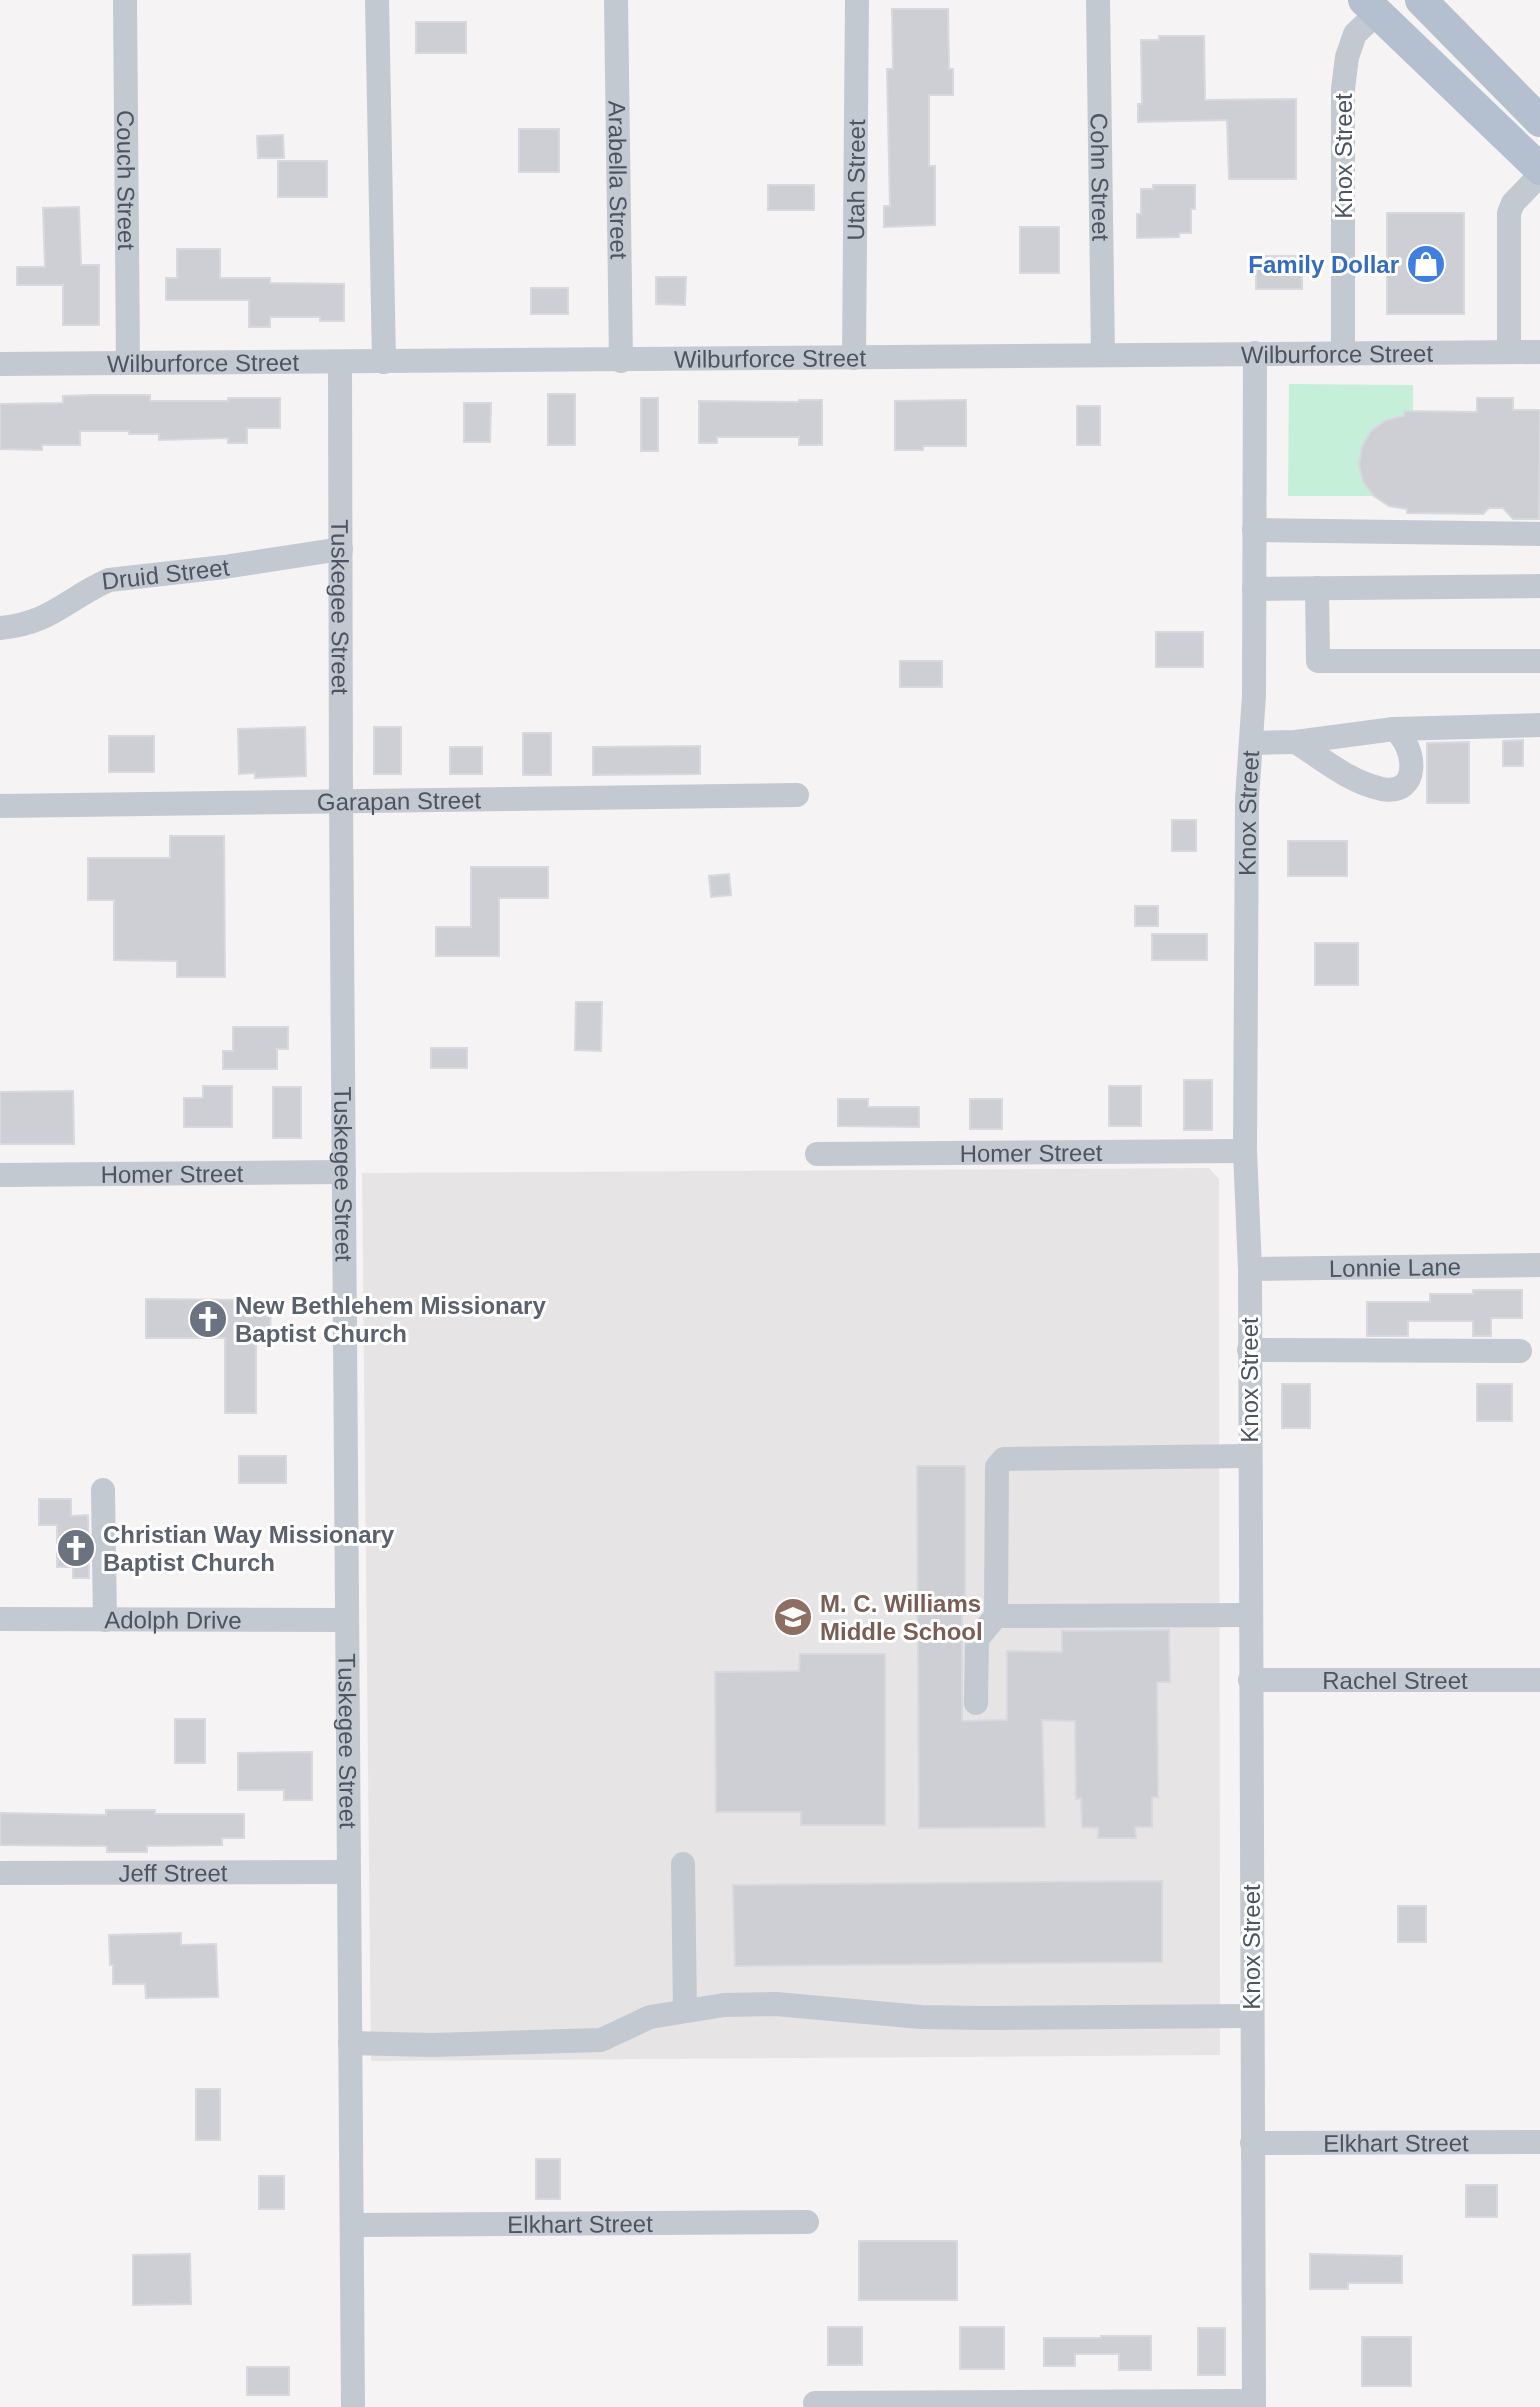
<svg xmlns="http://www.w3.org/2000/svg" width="1540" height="2407" font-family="Helvetica,sans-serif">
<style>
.education{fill:#e6e4e5}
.green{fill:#c5efd8}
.building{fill:#cdcfd5;stroke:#d7d9de;stroke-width:2}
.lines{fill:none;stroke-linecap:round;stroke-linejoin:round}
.minor{stroke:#c2c9d1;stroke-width:24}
.major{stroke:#b4c0d0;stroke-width:32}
.labels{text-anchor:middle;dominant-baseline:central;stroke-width:6;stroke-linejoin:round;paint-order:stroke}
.street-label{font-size:24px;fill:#4b5460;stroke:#fff}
.shop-label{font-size:24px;font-weight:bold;fill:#366cbe;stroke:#fff;text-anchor:end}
.worship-label{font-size:24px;font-weight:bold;fill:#5b616d;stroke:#fff;text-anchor:start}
.education-label{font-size:24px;font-weight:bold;fill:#785e54;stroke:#fff;text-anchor:start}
</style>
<rect width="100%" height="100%" fill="#f5f3f3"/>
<!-- education -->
<path class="education" d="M 1209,1168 L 1219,1179 L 1220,2055 L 371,2061 L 362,1173 Z"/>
<!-- green -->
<path class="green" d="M 1289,384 L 1413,385 L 1413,411 L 1404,411 L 1404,416 C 1360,426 1347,459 1374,496 L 1288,496 Z"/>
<!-- building -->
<g class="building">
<path d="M 892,9 L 948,9 L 949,69 L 953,69 L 953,95 L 929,95 L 929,166 L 935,166 L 935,225 L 884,227 L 884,206 L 890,206 L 887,69 L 893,69 Z"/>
<rect x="416" y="22" width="50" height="31"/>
<path d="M 1159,36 L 1204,36 L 1205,100 L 1296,99 L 1296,179 L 1229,179 L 1227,120 L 1138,122 L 1138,104 L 1142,104 L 1141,40 L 1159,40 Z"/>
<rect x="519" y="129" width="40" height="43"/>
<path d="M 283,135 L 284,158 L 258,158 L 257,136 Z"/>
<rect x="278" y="161" width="49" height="36"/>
<rect x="768" y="185" width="46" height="25"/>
<path d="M 1153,185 L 1195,185 L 1195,209 L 1191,209 L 1191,233 L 1179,233 L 1179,237 L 1137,238 L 1137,214 L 1141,214 L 1141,189 L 1153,189 Z"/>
<path d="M 79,207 L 81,265 L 99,265 L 99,325 L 63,325 L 63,285 L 17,285 L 17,267 L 45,267 L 43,208 Z"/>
<rect x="1387" y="213" width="77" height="101"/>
<rect x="1020" y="227" width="39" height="46"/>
<path d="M 177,249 L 220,249 L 220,278 L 270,278 L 270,283 L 344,284 L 344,321 L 320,321 L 320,317 L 270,317 L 270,327 L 249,327 L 249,300 L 166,300 L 166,278 L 177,278 Z"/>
<rect x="1256" y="256" width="46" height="33"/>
<path d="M 656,277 L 686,277 L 685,305 L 656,304 Z"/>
<rect x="531" y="288" width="37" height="26"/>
<rect x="548" y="394" width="27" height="51"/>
<path d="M 93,395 L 150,395 L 150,401 L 228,401 L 228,398 L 280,398 L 280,428 L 247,428 L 247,443 L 228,443 L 228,438 L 159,440 L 159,434 L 129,434 L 129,431 L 80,431 L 80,445 L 42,445 L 42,450 L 0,449 L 0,404 L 63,403 L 63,396 Z"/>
<rect x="641" y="398" width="17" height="53"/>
<path d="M 1477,398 L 1513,398 L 1513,410 L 1540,410 L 1539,519 L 1513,519 L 1503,508 L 1489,508 L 1483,514 L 1407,513 L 1407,509 L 1389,506 L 1374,496 L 1363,482 L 1359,464 L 1362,446 L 1371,431 L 1386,420 L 1404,416 L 1404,411 L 1477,412 Z"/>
<path d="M 799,400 L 822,400 L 822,445 L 799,445 L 799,437 L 717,437 L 717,443 L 699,443 L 699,401 L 799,402 Z"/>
<path d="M 966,400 L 966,446 L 923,446 L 923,450 L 895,450 L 895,401 Z"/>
<path d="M 464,403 L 491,403 L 490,442 L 464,442 Z"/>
<rect x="1077" y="406" width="23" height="39"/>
<rect x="1156" y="632" width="47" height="35"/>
<rect x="900" y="661" width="42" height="26"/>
<path d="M 305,727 L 306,776 L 255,778 L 255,773 L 239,774 L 238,729 Z"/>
<rect x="374" y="727" width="27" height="47"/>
<rect x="523" y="733" width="28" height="42"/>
<rect x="109" y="736" width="45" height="36"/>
<path d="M 1523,740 L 1523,766 L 1503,766 L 1503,741 Z"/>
<path d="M 1469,742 L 1469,803 L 1427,803 L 1427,743 Z"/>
<path d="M 700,746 L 700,774 L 593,775 L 593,747 Z"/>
<rect x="450" y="747" width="32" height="27"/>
<rect x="1172" y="820" width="24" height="31"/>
<path d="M 170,836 L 224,836 L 225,977 L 177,977 L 177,961 L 114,960 L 114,900 L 88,900 L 88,858 L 170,858 Z"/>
<rect x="1288" y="841" width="59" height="35"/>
<path d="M 471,867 L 548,867 L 548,898 L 499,898 L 499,956 L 436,956 L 436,927 L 471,927 Z"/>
<path d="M 729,874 L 731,895 L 711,897 L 709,876 Z"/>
<rect x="1135" y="906" width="23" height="20"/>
<rect x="1152" y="934" width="55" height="26"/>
<rect x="1315" y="943" width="43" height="42"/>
<path d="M 576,1002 L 602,1002 L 601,1051 L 575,1050 Z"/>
<path d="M 233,1027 L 288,1027 L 288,1049 L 277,1049 L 277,1069 L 223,1069 L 223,1051 L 233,1051 Z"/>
<rect x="431" y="1048" width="36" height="20"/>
<rect x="1184" y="1080" width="28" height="50"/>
<path d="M 203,1086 L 232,1086 L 232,1127 L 184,1127 L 184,1098 L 203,1098 Z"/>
<rect x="1109" y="1086" width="32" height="40"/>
<rect x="273" y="1087" width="28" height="51"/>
<path d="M 73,1091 L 74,1144 L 0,1144 L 0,1092 Z"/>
<path d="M 838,1099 L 868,1099 L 868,1107 L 919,1107 L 919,1127 L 838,1126 Z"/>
<rect x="970" y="1099" width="32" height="30"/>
<path d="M 1473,1290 L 1522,1290 L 1522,1318 L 1491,1318 L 1491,1336 L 1473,1336 L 1473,1321 L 1408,1321 L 1408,1336 L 1367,1336 L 1367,1302 L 1430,1302 L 1430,1294 L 1473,1294 Z"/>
<path d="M 146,1299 L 271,1300 L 270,1339 L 256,1339 L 256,1413 L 225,1413 L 225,1338 L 146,1338 Z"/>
<rect x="1282" y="1384" width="28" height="44"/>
<rect x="1477" y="1384" width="35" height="37"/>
<rect x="239" y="1456" width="47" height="27"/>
<path d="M 917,1466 L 965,1466 L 965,1609 L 962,1609 L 962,1721 L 1007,1720 L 1007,1651 L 1062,1652 L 1062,1631 L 1169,1630 L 1170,1682 L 1157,1682 L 1158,1797 L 1152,1797 L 1152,1827 L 1135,1827 L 1136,1838 L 1098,1838 L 1098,1828 L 1082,1827 L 1081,1798 L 1076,1799 L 1075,1721 L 1042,1720 L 1045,1827 L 919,1828 Z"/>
<path d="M 39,1499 L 71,1499 L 71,1516 L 88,1515 L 89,1578 L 73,1578 L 73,1567 L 57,1567 L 57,1525 L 39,1525 Z"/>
<path d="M 800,1654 L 885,1654 L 885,1825 L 801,1825 L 801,1812 L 716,1812 L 715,1672 L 799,1671 Z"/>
<rect x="175" y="1719" width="30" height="44"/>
<path d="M 312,1752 L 312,1800 L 284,1800 L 284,1790 L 238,1790 L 238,1753 Z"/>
<path d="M 106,1810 L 155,1810 L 155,1814 L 244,1814 L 244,1838 L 222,1838 L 222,1845 L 147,1846 L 147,1852 L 107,1852 L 107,1846 L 0,1845 L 0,1813 L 106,1815 Z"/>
<path d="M 1162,1881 L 1162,1962 L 735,1966 L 733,1885 Z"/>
<rect x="1398" y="1906" width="28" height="36"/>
<path d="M 181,1933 L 181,1945 L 216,1944 L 218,1997 L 146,1998 L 145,1984 L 113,1984 L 113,1965 L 110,1965 L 109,1935 Z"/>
<rect x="196" y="2089" width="24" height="51"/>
<rect x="536" y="2159" width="24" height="40"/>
<rect x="259" y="2176" width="25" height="33"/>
<rect x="1466" y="2185" width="31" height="32"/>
<rect x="859" y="2241" width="98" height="59"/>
<path d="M 190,2254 L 191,2304 L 133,2305 L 133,2255 Z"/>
<path d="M 1310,2254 L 1402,2256 L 1402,2283 L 1348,2283 L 1348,2289 L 1310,2289 Z"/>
<rect x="828" y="2327" width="34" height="38"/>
<rect x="960" y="2327" width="44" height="42"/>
<rect x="1198" y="2328" width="27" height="47"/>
<path d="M 1101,2336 L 1151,2336 L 1151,2370 L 1119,2370 L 1119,2354 L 1075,2354 L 1075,2366 L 1044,2366 L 1044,2338 L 1101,2338 Z"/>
<rect x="1362" y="2337" width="49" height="49"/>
<rect x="247" y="2367" width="42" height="28"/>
</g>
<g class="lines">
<!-- minor -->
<g class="minor">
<path id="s1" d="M 125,0 L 128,362"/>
<path d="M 377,0 L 384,362"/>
<path id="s2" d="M 616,0 L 621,361"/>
<path id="s3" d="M 1098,0 L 1103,355"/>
<path d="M 1343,352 L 1343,89 L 1347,57 L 1355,34 L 1377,13"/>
<path d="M 1509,352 L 1509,213 L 1513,203 L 1540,175"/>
<path id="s4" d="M 854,358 L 857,0"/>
<path id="s5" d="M 340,362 L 341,801 L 353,2407"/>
<path id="s6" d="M 0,364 L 1540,352"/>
<path d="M 1254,530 L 1540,534"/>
<path d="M 1317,588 L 1318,661 L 1540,661"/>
<path d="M 1254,589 L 1540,586"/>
<path id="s7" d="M 0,628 C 52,623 66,599 109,580 L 224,567 L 341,549"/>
<path d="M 1296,742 C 1322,759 1351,783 1382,789 C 1421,796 1417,747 1394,729"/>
<path d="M 1251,743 L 1296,742 L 1394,729 L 1540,725"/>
<path id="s8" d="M 0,806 L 797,795"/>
<path id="s9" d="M 817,1154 L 1245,1151"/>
<path id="s10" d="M 0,1175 L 344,1172"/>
<path id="s11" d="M 1250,1269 L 1540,1265"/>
<path d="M 1249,1350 L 1520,1351"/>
<path d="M 1249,1456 L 1004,1459 L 997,1467 L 996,1616 L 1250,1615"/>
<path d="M 103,1490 L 105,1620"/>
<path id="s12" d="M 0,1619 L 347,1620"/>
<path id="s13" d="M 1250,1680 L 1540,1680"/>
<path d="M 976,1703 L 977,1639 L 996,1616"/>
<path d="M 683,1864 L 685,2011"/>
<path id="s14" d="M 0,1873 L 348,1872"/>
<path d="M 350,2043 L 432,2045 L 601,2040 L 650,2017 L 724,2005 L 776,2004 L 921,2017 L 985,2018 L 1251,2016"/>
<path id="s15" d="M 1252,2143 L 1540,2142"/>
<path id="s16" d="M 352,2225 L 807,2222"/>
<path d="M 815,2403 L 1254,2401"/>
<path id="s17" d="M 1254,2407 L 1250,1269 L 1245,1151 L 1247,799 L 1254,695 L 1255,353"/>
</g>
<!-- major -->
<g class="major">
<path d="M 1364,0 L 1540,169"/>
<path d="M 1421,0 L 1540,121"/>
</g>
</g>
<!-- icons -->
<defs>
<symbol id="shop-disc" viewBox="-11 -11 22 22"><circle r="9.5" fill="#3f7fe0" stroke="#fff"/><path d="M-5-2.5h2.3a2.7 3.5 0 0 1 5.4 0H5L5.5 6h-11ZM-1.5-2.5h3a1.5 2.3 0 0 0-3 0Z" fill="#fff"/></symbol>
<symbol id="church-disc" viewBox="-11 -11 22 22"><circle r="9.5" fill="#6b7280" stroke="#fff"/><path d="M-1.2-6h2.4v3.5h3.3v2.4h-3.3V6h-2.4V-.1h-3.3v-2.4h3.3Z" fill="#fff"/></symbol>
<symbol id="school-disc" viewBox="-11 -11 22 22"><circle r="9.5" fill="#8d6e63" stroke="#fff"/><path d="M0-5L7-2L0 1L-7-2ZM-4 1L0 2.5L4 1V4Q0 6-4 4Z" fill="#fff"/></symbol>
</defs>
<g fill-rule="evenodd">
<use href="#shop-disc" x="1404" y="242" width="44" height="44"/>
<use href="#church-disc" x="186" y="1297" width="44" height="44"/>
<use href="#church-disc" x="54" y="1526" width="44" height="44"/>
<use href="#school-disc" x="771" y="1595" width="44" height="44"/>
</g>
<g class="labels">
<!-- street labels -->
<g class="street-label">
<text transform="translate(1343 156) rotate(-90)">Knox Street</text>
<text stroke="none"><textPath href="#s3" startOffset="177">Cohn Street</textPath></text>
<text stroke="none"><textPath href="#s4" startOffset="178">Utah Street</textPath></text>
<text stroke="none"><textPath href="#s2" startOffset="180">Arabella Street</textPath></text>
<text stroke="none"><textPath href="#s1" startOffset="180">Couch Street</textPath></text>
<text stroke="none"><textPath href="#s6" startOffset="1337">Wilburforce Street</textPath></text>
<text stroke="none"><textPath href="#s6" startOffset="770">Wilburforce Street</textPath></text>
<text stroke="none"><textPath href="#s6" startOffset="203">Wilburforce Street</textPath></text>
<text stroke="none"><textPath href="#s7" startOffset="177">Druid Street</textPath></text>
<text stroke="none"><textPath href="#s5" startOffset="245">Tuskegee Street</textPath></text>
<text stroke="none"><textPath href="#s8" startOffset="399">Garapan Street</textPath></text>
<text stroke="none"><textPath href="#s17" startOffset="1594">Knox Street</textPath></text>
<text stroke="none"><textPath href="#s9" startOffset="214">Homer Street</textPath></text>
<text stroke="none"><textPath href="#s10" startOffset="172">Homer Street</textPath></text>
<text stroke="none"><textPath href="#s5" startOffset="812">Tuskegee Street</textPath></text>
<text stroke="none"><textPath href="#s11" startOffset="145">Lonnie Lane</textPath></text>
<text transform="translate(1249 1380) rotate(-90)">Knox Street</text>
<text stroke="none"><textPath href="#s12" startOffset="173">Adolph Drive</textPath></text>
<text stroke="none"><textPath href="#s13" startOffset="145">Rachel Street</textPath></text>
<text stroke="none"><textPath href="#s5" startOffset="1379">Tuskegee Street</textPath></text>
<text stroke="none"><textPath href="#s14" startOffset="173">Jeff Street</textPath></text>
<text transform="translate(1251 1947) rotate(-90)">Knox Street</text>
<text stroke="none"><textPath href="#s15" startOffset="144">Elkhart Street</textPath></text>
<text stroke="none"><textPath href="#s16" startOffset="228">Elkhart Street</textPath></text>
</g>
<!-- shop labels -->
<g class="shop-label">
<text x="1399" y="264">Family Dollar</text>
</g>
<!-- worship labels -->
<g class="worship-label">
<text x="235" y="1305">New Bethlehem Missionary<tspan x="235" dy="28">Baptist Church</tspan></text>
<text x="103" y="1534">Christian Way Missionary<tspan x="103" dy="28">Baptist Church</tspan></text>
</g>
<!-- education labels -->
<g class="education-label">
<text x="820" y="1603">M. C. Williams<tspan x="820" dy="28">Middle School</tspan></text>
</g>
</g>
</svg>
